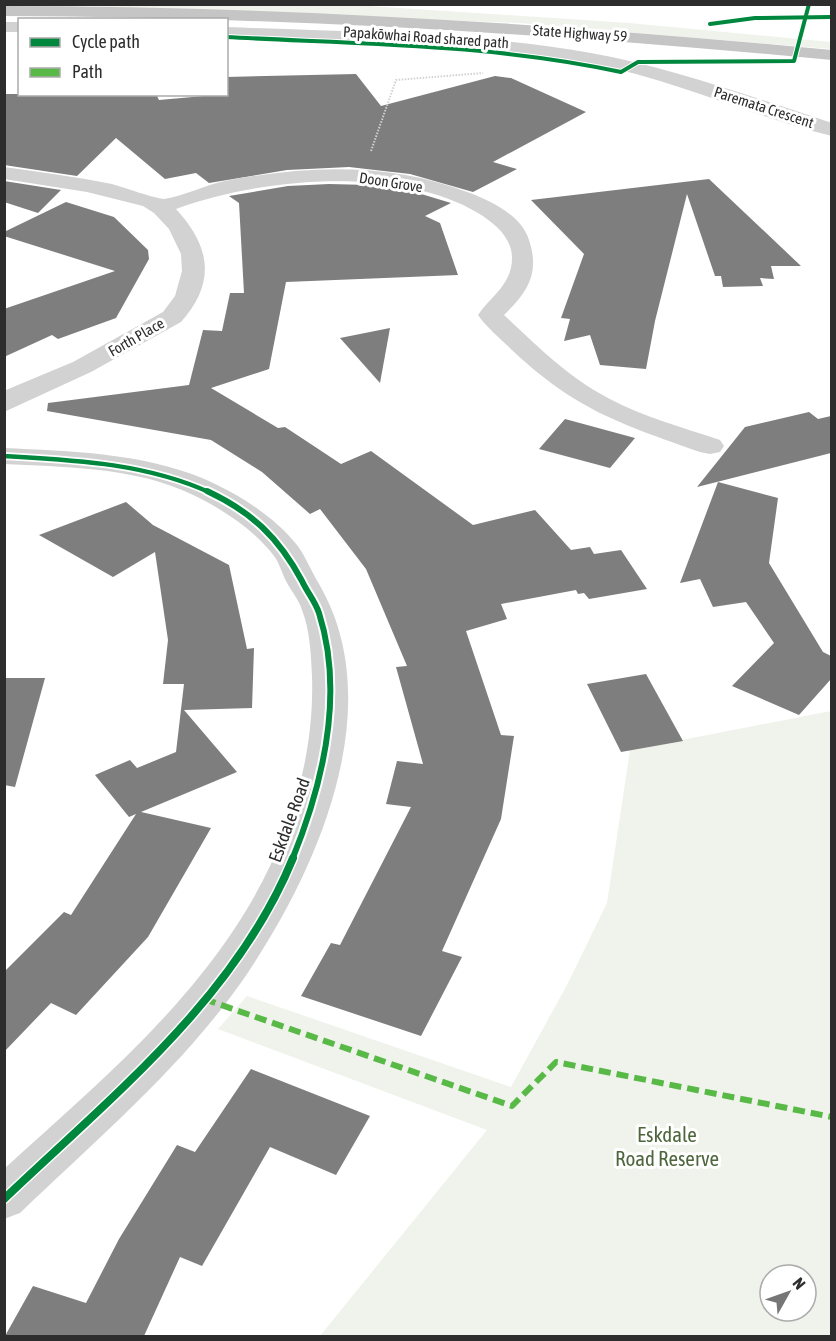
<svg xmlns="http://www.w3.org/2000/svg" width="836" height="1341" font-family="'Asap Condensed',sans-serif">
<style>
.green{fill:#eff3eb;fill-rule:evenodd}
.building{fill:#7e7e7e}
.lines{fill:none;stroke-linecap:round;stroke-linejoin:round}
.path{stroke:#d2d2d2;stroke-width:2;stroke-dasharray:1.5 1.5;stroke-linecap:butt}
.minor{fill:#d2d2d2;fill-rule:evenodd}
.major{fill:#c5c5c5;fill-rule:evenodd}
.path-bridge{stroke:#d2d2d2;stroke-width:2;stroke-dasharray:1.5 1.5;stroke-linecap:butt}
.quiet{stroke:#58b947;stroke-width:6;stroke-dasharray:12 6;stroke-linecap:butt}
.cycleway-far3-casing{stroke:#fff;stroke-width:6}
.cycleway-far2-casing{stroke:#fff;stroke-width:8}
.cycleway-far1-casing{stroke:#fff;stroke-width:10}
.cycleway-casing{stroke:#fff;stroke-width:11}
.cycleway-far3{stroke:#00873e;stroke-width:4}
.cycleway-far2{stroke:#00873e;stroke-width:4.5}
.cycleway-far1{stroke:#00873e;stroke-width:6}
.cycleway{stroke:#00873e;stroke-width:8}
.labels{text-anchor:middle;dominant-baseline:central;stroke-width:6;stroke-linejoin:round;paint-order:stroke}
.far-street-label{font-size:15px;fill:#2d2d2d;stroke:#fff}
.street-label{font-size:18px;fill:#2d2d2d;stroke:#fff}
.near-park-label{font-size:21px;fill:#4d663c;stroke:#fff}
</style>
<rect width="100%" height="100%" fill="#fff"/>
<!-- green -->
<g class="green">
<path d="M 5,5 L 4,5 L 353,5 L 629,23 L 831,42 L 831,49 L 519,23 L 87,6 Z"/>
<path d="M 831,711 L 831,1336 L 320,1336 L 487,1130 L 218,1029 L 247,996 L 511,1087 L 567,985 L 607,903 L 630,750 ZM 770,1275 L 806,1275 L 806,1311 L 770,1311 Z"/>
</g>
<!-- building -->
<g class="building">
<path d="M 356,74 L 381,106 L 495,76 L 511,78 L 586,112 L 493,162 L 517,169 L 473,192 L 410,174 L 349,167 L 287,170 L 209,183 L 196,173 L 165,179 L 116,138 L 77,176 L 4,165 L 4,94 L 156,94 L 159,100 L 226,94 L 226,77 Z"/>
<path d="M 709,179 L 801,266 L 771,266 L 774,279 L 760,278 L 763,286 L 723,287 L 721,276 L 715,276 L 687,194 L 655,321 L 646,369 L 600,365 L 590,335 L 564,341 L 570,319 L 561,318 L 584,254 L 531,200 Z"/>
<path d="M 4,181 L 61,190 L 38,213 L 4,202 Z"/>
<path d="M 329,184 L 369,185 L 408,190 L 451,203 L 425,216 L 440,223 L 458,275 L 286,282 L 269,369 L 211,388 L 278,428 L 285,427 L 341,464 L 371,451 L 473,525 L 535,510 L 571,550 L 590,547 L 594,554 L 621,550 L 647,589 L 589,599 L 584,593 L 578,594 L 576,590 L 501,604 L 507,619 L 466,631 L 501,735 L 514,736 L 501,819 L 442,951 L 462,957 L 421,1036 L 301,996 L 331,943 L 340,945 L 411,807 L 386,804 L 397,761 L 423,764 L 396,667 L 407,666 L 366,569 L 320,509 L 310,514 L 262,472 L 211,440 L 47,411 L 48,403 L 189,385 L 203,330 L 222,331 L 230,293 L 244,293 L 239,203 L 229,196 L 288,186 Z"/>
<path d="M 66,202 L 114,217 L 148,250 L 149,259 L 116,318 L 58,339 L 52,335 L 4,357 L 4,309 L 115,271 L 4,236 L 4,232 Z"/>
<path d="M 390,328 L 380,383 L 340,338 Z"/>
<path d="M 809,412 L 818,419 L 831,416 L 831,453 L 697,487 L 745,427 Z"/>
<path d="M 565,419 L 635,438 L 610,468 L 539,449 Z"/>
<path d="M 718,482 L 778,498 L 769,563 L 823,652 L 831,656 L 831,679 L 799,715 L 732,686 L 774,643 L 746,602 L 713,607 L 700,579 L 680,583 Z"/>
<path d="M 126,502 L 153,525 L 229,565 L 247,649 L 254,648 L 252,708 L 184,710 L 237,772 L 141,812 L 211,828 L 148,937 L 76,1015 L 51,1003 L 4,1052 L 4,972 L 64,912 L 71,915 L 136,814 L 129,817 L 95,775 L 130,760 L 137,768 L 176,752 L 184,684 L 163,684 L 168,640 L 155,552 L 113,577 L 39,535 Z"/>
<path d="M 646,674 L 683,741 L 621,752 L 587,684 Z"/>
<path d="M 4,678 L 45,678 L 15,787 L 4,785 Z"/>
<path d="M 251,1069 L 370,1116 L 336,1175 L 270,1147 L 202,1266 L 180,1257 L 144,1336 L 5,1336 L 33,1286 L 86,1303 L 119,1239 L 177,1145 L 195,1152 Z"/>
</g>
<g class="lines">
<!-- path -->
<path class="path" d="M 371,151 L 396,80 L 483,73"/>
<!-- minor -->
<g class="minor">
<rect x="4" y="22" width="16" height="10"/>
<path d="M 226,27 C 348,32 470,32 591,53 C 673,68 752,97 832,123 L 832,136 C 751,116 676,80 593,64 C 472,41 349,42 226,37 Z"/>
<path d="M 4,167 C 40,172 76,177 112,184 C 122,187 157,199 164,199 C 184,196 205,185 225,181 C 307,165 391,162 470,193 C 491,201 522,216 529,240 C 540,273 528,292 504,315 C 536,345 568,377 608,398 C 643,417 682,427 720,440 L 724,446 L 720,452 L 710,454 L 700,452 C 621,424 576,410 513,351 C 501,339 487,328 478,315 C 491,296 512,285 512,258 C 512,237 494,223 478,213 C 398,165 260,178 176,209 C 211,247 216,283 181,322 L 91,372 L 4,412 L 6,390 L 73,362 L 163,312 L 175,296 L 182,271 L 181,254 L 169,229 L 154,213 L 143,206 L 87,192 L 4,179 Z"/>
<path d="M 4,448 C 70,451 141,453 202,478 C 237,493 274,516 297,545 C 306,557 311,571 319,584 C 392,709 314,878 240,984 C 179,1070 96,1140 20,1213 L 4,1219 L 4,1169 C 86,1094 173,1022 235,928 C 284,854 315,766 312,676 C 311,655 310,630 302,610 C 299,600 292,592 287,583 C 282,574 280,564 274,556 C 252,527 215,504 182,490 C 128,467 62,467 4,464 Z"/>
</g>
<!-- major -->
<path class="major" d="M 4,6 C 281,6 556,24 832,50 L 832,60 C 556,34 281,17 4,16 Z"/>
<!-- path-bridge -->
<path class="path-bridge" d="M 686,62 L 794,61 L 809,4"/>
<!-- quiet -->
<path class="quiet" d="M 204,999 L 512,1106 L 556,1062 L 832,1117"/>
<defs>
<g id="cycleway-far3">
<path d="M 710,24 L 755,18 L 830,17"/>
<path d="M 226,37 C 358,44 492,44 621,72 L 638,62 L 794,61 L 809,4"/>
</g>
<path id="cycleway-far2" d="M 4,456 C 74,460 146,463 211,493"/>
<path id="cycleway-far1" d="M 207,491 C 252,512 279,538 302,581 C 307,592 315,601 319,613 C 345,695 323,784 292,860"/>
<path id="cycleway" d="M 4,1199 C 110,1098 236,998 293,858"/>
</defs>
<!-- cycleway-far3 casing -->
<use href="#cycleway-far3" class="cycleway-far3-casing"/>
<!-- cycleway-far2 casing -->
<use href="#cycleway-far2" class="cycleway-far2-casing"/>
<!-- cycleway-far1 casing -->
<use href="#cycleway-far1" class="cycleway-far1-casing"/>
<!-- cycleway casing -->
<use href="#cycleway" class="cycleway-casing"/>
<!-- cycleway-far3 -->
<use href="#cycleway-far3" class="cycleway-far3"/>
<!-- cycleway-far2 -->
<use href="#cycleway-far2" class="cycleway-far2"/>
<!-- cycleway-far1 -->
<use href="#cycleway-far1" class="cycleway-far1"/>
<!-- cycleway -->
<use href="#cycleway" class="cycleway"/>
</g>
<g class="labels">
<!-- far-street labels -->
<g class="far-street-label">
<text transform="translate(580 33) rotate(4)">State Highway 59</text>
<text transform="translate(426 37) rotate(4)">Papakōwhai Road shared path</text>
<text transform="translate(764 107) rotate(18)">Paremata Crescent</text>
<text transform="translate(391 182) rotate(9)">Doon Grove</text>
<text transform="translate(136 337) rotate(-30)">Forth Place</text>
</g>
<!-- street labels -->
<g class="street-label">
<text transform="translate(289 820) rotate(-70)">Eskdale Road</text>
</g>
<!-- near-park labels -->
<g class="near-park-label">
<text x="667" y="1134">Eskdale<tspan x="667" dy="24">Road Reserve</tspan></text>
</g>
</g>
<!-- border -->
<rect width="836" height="1341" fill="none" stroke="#2d2d2d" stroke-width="12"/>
<!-- legend -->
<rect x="18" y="18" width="210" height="78" fill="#ffffff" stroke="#ababab" stroke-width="1.5"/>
<rect x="30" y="38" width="30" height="9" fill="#00873e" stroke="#ababab" stroke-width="1.5"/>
<text x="72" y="48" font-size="18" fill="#2d2d2d">Cycle path</text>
<rect x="30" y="68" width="30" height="9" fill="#58b947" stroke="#ababab" stroke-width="1.5"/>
<text x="72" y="78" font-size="18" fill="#2d2d2d">Path</text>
<!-- north arrow -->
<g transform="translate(788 1293) rotate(50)"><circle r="28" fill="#ffffff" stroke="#ababab" stroke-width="1.5"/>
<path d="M0-4.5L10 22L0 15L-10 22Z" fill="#767676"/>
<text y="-9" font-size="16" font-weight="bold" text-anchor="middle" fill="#2d2d2d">N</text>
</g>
</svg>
